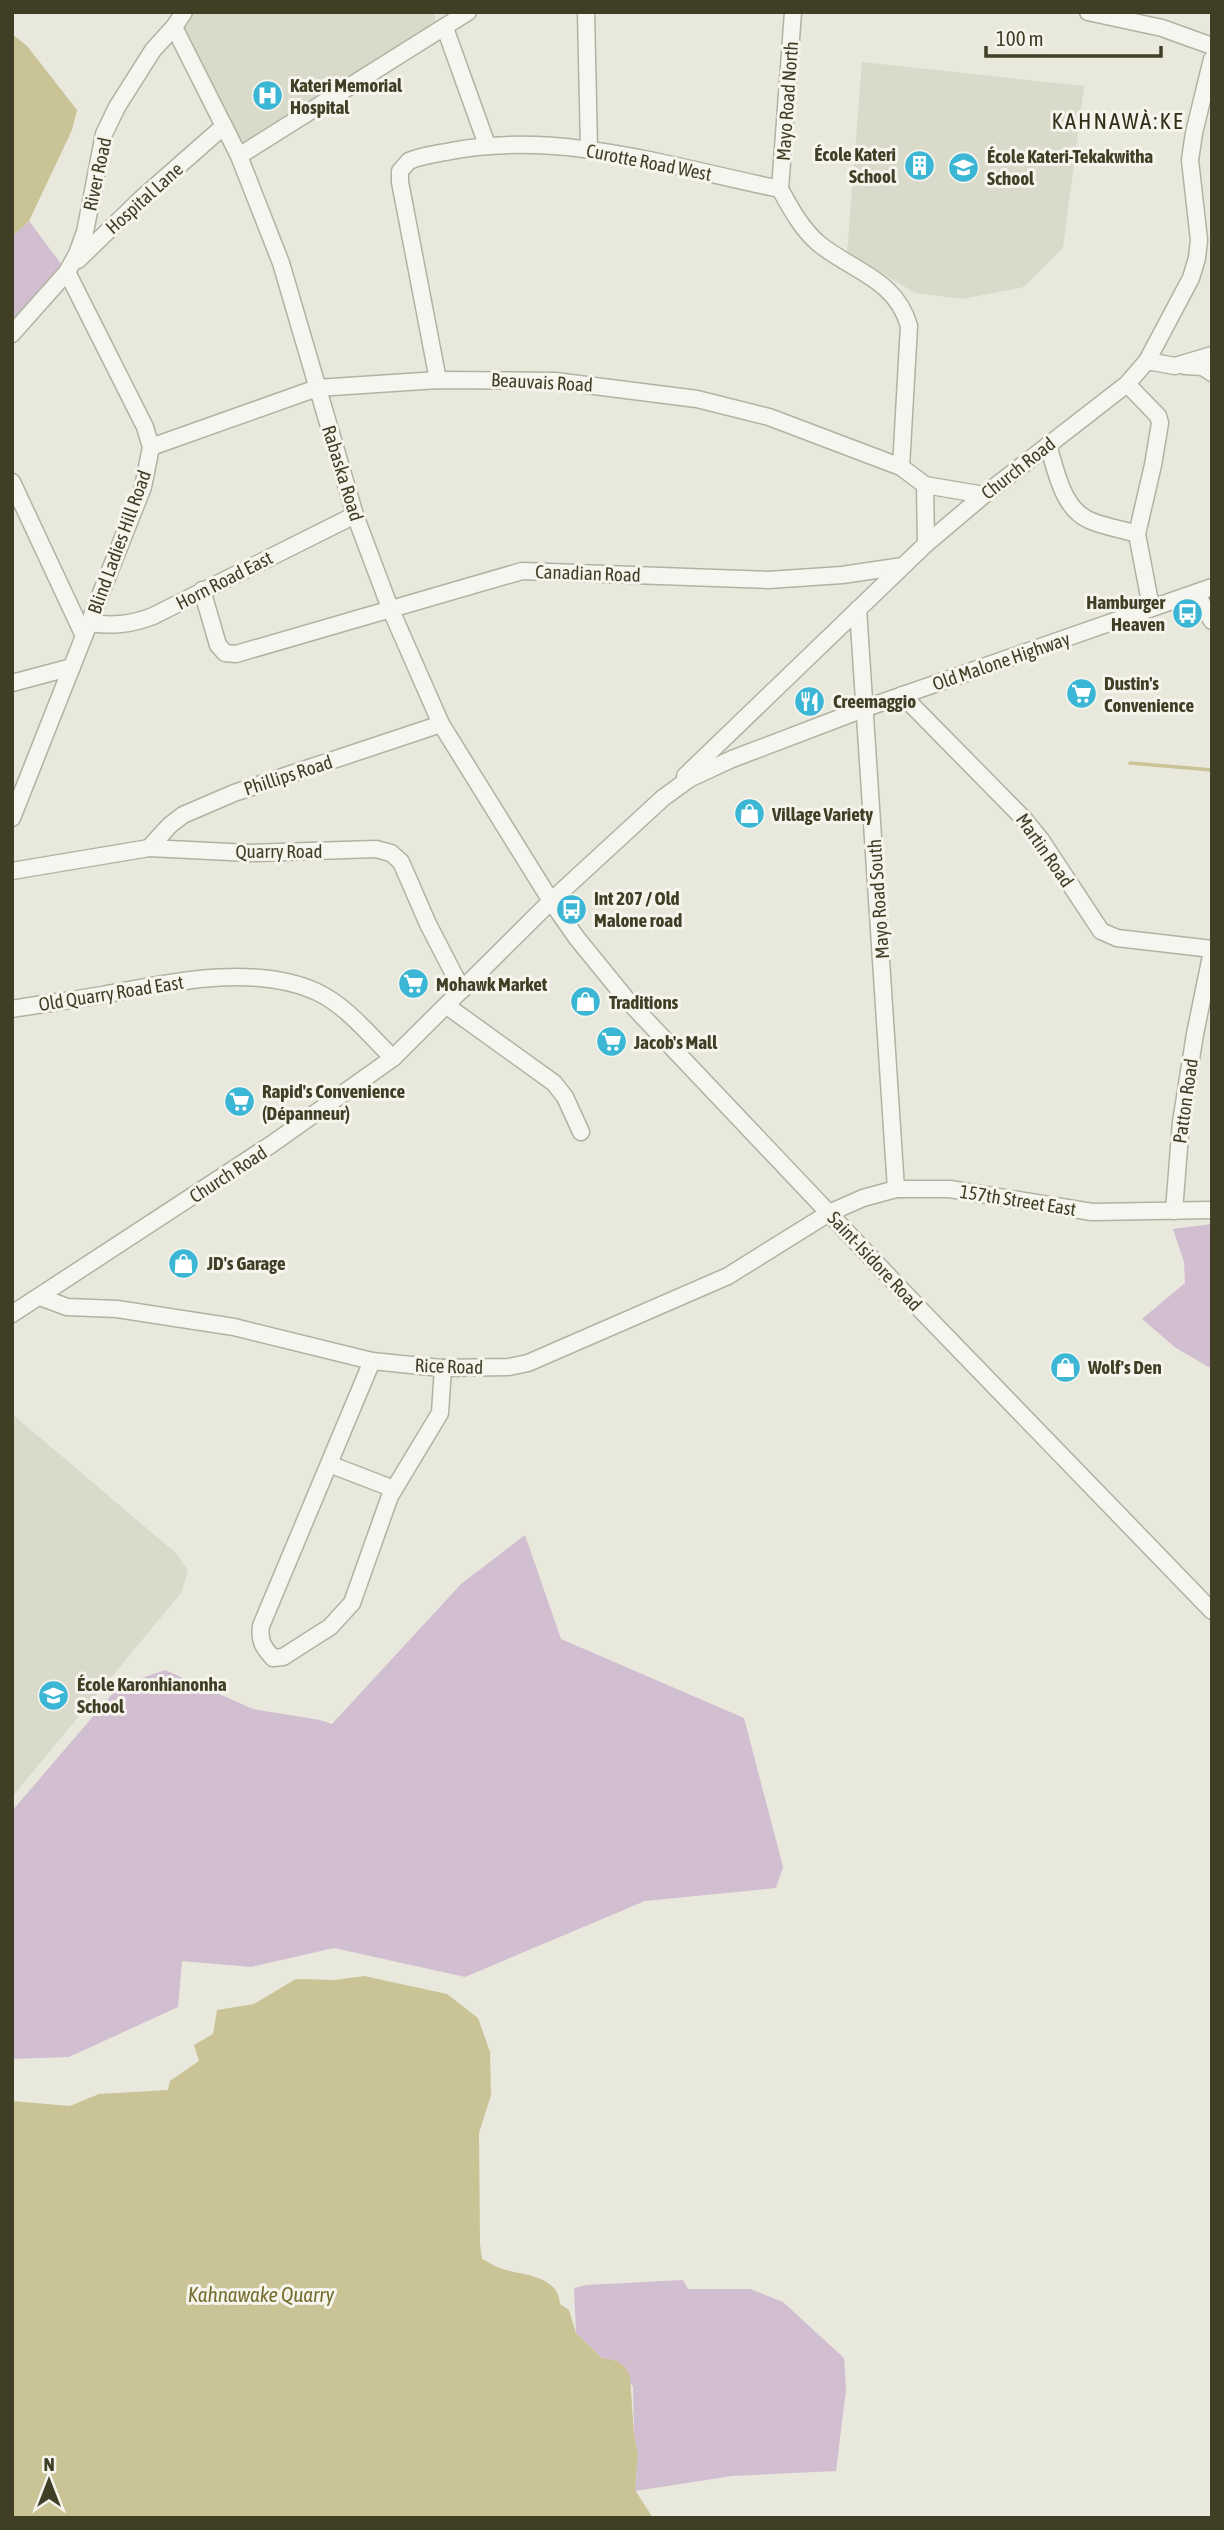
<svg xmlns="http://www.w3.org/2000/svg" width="1224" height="2530" font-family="'Asap Condensed',sans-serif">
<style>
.built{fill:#dadacb}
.green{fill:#d2bed1}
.water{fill:#cac396}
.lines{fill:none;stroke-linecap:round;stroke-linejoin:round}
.stream{stroke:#cac396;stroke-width:3.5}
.minor-casing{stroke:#b2b2a2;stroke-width:19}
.minor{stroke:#f6f6f0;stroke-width:16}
.labels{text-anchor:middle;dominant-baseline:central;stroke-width:6;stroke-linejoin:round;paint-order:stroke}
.poi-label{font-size:19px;font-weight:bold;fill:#403f26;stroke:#f6f5ed;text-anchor:start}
.street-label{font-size:19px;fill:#403f26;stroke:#f6f5ed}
.water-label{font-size:21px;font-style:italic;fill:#756e2e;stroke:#f6f5ed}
.quarter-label{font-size:23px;letter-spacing:2px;fill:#303018;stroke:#f6f5ed}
</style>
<rect width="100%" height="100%" fill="#e8e8dd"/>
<!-- built -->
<g class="built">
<path d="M 189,12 L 434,12 L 437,28 L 237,157 L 168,35 Z"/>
<path d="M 862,62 L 1084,86 L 1063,248 L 1024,287 L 962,299 L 915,293 L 847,252 Z"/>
<path d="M 12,1414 L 177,1554 L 188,1571 L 181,1593 L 12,1797 Z"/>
</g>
<!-- green -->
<g class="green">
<path d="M 29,221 L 67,272 L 12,334 L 12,237 Z"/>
<path d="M 1212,1224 L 1212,1369 L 1176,1348 L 1142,1319 L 1185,1283 L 1184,1262 L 1173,1229 Z"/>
<path d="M 525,1535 L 561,1639 L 744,1718 L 783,1867 L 776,1888 L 645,1901 L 465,1977 L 334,1948 L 251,1967 L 182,1961 L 178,2007 L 69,2057 L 12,2059 L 12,1811 L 119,1686 L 165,1670 L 253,1709 L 320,1720 L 332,1724 L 461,1584 Z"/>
<path d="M 683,2280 L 688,2289 L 750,2289 L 783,2302 L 844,2358 L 846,2390 L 836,2471 L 732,2476 L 635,2491 L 638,2455 L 634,2434 L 633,2387 L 617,2361 L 602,2358 L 576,2333 L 574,2288 L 586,2285 Z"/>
</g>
<!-- water -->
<g class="water">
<path d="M 12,34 L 27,46 L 77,110 L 72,130 L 29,221 L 12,237 Z"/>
<path d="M 364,1976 L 447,1994 L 478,2018 L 490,2052 L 491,2095 L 479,2133 L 480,2244 L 482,2259 C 487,2261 492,2265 497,2267 C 519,2276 558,2273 560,2304 L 569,2310 L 576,2333 L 602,2358 L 617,2361 L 625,2367 L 630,2376 L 634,2434 L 638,2455 L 635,2490 L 653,2518 L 12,2518 L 12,2101 L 70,2106 L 99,2094 L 168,2090 L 170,2081 L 199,2061 L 194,2045 L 213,2034 L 217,2010 L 254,2004 L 296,1979 L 335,1980 Z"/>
</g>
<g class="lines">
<!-- stream -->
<path class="stream" d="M 1130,763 L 1212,770"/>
<defs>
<g id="minor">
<path d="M 586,12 L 589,149"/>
<path d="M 1088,12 L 1162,28 L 1212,46"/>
<path d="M 174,27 L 239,156 L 281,263 L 355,515 L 390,608 L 441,724 L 551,901 L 576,937 L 628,1001 L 915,1304 L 1212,1611"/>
<path d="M 445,28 L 487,145"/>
<path d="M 239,156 L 468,12"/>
<path d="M 780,189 C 791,209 801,228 818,243 C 852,271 896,279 909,326 L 901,467"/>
<path d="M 780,189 L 793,12"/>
<path d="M 78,260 L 141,199 L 224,126"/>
<path d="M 12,334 L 67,272 L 77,254 L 85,232 L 104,134 L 117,107 L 153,50 L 174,27 L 184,12"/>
<path d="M 1147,361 L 1175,366 L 1212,355"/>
<path d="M 1185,366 L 1203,367 L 1212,373"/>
<path d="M 438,380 L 400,182 L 400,171 L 409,161 C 422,155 436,154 451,151 C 560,130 673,167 780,189"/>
<path d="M 1127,384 L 1158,416 L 1160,423 L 1153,465 L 1137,534 L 1151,607"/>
<path d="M 1048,445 C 1056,470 1062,508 1089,520 C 1104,527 1122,529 1137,534"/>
<path d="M 151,447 L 317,388 L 438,380 L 555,381 L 697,399 L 769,417 L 901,467 L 925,485 L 926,544"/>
<path d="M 12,482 L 84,636"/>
<path d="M 925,485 L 984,495"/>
<path d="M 202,590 L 218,645 L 225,653 L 236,654 L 522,571 L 768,580 L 842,575 L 903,566"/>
<path d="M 1196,593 L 1212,621"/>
<path d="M 858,609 L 896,1189"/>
<path d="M 89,623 C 112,626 130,625 153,616 L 355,515"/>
<path d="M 12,683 L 72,667"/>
<path d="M 902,695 L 1024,819 L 1041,840 L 1101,931 L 1117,938 L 1212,949"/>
<path d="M 685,776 L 926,544 L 984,495 L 1127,384 L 1147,361 L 1191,278 L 1197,258 L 1199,240 L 1190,160 L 1194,133 L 1212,59"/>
<path d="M 12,818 L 143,487 L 151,447 L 145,427 L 67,272"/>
<path d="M 149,848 L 170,825 L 183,815 L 234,793 L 441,724"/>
<path d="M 12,871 L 149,848 L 250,853 L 376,849 L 391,853 L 401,862 L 428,924 L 462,990"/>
<path d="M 447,1006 L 554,1083 L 565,1097 L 581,1132"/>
<path d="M 12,1009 C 42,1004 72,1000 102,995 C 167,983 255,963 317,992 C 347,1006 370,1036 393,1058"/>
<path d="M 1174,1211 L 1181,1122 L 1195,1034 L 1212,951"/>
<path d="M 40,1297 L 67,1307 L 117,1309 L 234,1327 L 372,1361 L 441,1368 L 509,1367 L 528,1363 L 728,1276 L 829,1213 L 863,1198 L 896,1189 L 950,1189 L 1092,1212 L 1212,1210"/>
<path d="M 12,1314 L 272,1144 L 393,1058 L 551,901 L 663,798 L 689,779 L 732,759 L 866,708 L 1212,587"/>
<path d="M 372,1361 L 261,1626 C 259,1641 263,1647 273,1658 L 283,1657 L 330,1627 L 352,1603 L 390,1496 L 440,1413 L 443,1368"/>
<path d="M 329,1464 L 394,1489"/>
</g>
</defs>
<!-- minor casing -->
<use href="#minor" class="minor-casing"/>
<!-- minor -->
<use href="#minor" class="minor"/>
</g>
<!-- icons -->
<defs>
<symbol id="hospital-disc" viewBox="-11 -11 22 22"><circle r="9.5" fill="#3bb7d5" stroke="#f6f5ed"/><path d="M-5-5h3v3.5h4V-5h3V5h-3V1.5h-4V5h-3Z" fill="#fff"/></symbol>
<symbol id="building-disc" viewBox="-11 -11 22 22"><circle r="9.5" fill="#3bb7d5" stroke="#f6f5ed"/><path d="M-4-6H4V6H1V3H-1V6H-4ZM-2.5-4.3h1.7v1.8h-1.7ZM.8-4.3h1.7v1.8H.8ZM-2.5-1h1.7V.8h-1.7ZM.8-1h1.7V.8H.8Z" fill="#fff"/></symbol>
<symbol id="school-disc" viewBox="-11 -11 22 22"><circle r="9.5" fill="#3bb7d5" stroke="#f6f5ed"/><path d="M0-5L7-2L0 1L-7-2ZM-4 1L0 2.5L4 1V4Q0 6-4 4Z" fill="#fff"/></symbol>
<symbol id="bus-disc" viewBox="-11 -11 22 22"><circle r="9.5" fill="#3bb7d5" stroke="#f6f5ed"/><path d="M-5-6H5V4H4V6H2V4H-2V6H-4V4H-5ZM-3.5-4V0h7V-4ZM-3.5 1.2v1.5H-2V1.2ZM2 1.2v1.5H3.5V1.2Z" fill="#fff"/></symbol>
<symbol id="supermarket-disc" viewBox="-11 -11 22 22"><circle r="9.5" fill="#3bb7d5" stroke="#f6f5ed"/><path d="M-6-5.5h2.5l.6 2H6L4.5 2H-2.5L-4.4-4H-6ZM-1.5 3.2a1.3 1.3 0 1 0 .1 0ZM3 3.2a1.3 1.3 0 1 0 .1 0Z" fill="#fff"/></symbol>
<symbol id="restaurant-disc" viewBox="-11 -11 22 22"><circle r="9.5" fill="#3bb7d5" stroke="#f6f5ed"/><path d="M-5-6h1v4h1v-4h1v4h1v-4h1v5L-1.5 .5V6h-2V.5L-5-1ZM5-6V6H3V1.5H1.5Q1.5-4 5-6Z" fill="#fff"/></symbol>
<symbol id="shop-disc" viewBox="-11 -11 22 22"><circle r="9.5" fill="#3bb7d5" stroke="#f6f5ed"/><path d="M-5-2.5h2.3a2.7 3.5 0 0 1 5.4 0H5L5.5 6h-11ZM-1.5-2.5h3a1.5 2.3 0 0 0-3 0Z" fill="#fff"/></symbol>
</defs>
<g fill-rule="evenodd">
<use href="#hospital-disc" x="250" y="78" width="35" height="35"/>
<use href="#building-disc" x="902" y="148" width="35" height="35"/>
<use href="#school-disc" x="946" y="150" width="35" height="35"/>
<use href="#bus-disc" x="1170" y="596" width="35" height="35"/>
<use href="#supermarket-disc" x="1064" y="676" width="35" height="35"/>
<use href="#restaurant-disc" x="792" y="684" width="35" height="35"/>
<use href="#shop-disc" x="732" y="796" width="35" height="35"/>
<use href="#bus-disc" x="554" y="892" width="35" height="35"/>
<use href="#supermarket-disc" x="396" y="966" width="35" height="35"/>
<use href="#shop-disc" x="568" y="984" width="35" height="35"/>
<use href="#supermarket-disc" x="594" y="1024" width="35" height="35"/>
<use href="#supermarket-disc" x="222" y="1084" width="35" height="35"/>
<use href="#shop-disc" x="166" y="1246" width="35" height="35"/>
<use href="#shop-disc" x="1048" y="1350" width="35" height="35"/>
<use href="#school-disc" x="36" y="1678" width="35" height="35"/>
</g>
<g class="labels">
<!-- poi labels -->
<g class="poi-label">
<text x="290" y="85">Kateri Memorial<tspan x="290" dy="22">Hospital</tspan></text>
<text x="896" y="154" text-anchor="end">École Kateri<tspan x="896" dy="22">School</tspan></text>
<text x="987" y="156">École Kateri-Tekakwitha<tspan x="987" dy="22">School</tspan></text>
<text x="1165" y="602" text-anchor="end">Hamburger<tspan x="1165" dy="22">Heaven</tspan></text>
<text x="1104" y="683">Dustin's<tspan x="1104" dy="22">Convenience</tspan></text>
<text x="833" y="701">Creemaggio</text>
<text x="772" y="814">Village Variety</text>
<text x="594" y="898">Int 207 / Old<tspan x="594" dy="22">Malone road</tspan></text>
<text x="436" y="984">Mohawk Market</text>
<text x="609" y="1002">Traditions</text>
<text x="634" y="1042">Jacob's Mall</text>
<text x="262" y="1091">Rapid's Convenience<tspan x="262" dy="22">(Dépanneur)</tspan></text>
<text x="207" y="1263">JD's Garage</text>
<text x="1088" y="1367">Wolf's Den</text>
<text x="77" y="1684">École Karonhianonha<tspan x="77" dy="22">School</tspan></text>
</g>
<!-- street labels -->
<g class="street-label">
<text transform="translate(787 101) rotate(-86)">Mayo Road North</text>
<text transform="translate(649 162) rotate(11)">Curotte Road West</text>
<text transform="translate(97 174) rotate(-78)">River Road</text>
<text transform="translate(144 198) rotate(-42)">Hospital Lane</text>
<text transform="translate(542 382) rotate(3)">Beauvais Road</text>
<text transform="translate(1018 468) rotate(-38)">Church Road</text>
<text transform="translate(343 473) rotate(73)">Rabaska Road</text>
<text transform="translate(119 542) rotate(-70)">Blind Ladies Hill Road</text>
<text transform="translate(588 573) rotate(2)">Canadian Road</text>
<text transform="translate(224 580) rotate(-27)">Horn Road East</text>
<text transform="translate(1001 661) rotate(-19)">Old Malone Highway</text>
<text transform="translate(288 775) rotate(-18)">Phillips Road</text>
<text transform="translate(1045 850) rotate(55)">Martin Road</text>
<text x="279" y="851">Quarry Road</text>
<text transform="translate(878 899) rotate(-94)">Mayo Road South</text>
<text transform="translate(111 993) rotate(-9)">Old Quarry Road East</text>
<text transform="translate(1185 1101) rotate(-82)">Patton Road</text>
<text transform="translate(228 1174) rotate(-33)">Church Road</text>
<text transform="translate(1018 1200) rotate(9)">157th Street East</text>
<text transform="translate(875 1261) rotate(47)">Saint-Isidore Road</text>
<text transform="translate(449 1366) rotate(2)">Rice Road</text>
</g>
<!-- water labels -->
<g class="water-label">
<text x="261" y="2294">Kahnawake Quarry</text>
</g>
<!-- quarter labels -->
<g class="quarter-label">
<text x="1118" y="121">KAHNAWÀ:KE</text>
</g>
</g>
<!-- border -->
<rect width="1224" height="2530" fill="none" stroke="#403f26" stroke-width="28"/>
<!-- north arrow -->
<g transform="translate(49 2481)" stroke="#f6f5ed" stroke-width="5" paint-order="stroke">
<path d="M0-5L12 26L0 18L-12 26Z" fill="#403f26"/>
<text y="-10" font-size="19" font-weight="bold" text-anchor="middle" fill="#403f26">N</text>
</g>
<!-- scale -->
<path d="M986 46v10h175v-10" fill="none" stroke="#403f26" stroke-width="3.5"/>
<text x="996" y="46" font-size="21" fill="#403f26" stroke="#f6f5ed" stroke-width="5" paint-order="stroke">100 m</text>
</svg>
